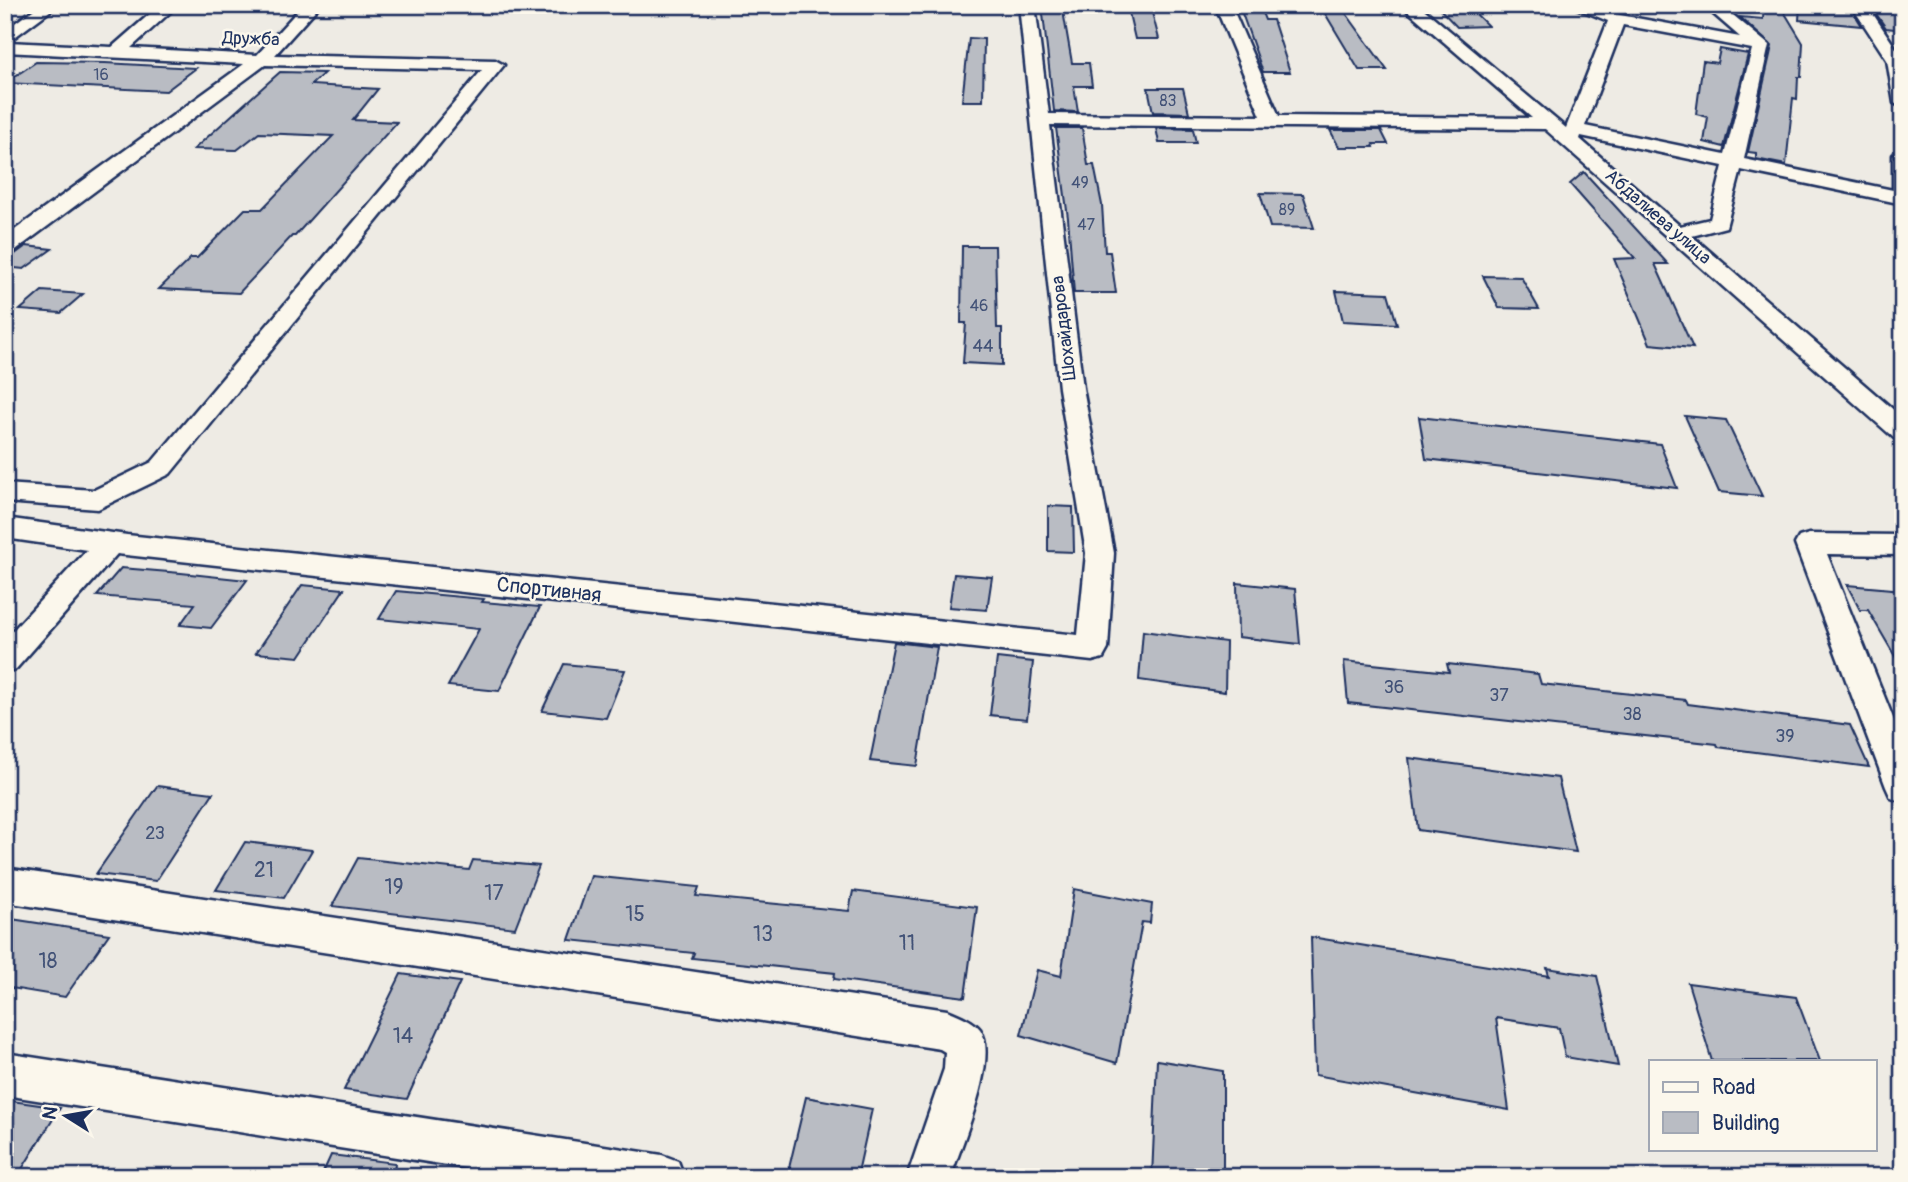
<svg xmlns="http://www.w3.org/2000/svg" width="1908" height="1182" font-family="Pangolin,sans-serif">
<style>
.building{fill:#b9bcc3;stroke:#1b2f5e;stroke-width:2}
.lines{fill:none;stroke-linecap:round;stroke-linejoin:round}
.street-casing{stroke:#1b2f5e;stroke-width:5}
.street{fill:#fbf7ec;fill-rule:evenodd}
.labels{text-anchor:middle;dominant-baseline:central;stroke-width:5;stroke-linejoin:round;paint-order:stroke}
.far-number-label{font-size:16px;fill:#425277}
.far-street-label{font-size:18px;fill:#1b2f5e;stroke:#fbf7ec}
.number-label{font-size:18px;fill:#425277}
.street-label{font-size:21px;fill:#1b2f5e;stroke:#fbf7ec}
.near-number-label{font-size:21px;fill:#425277}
</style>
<rect width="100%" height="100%" fill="#eeebe4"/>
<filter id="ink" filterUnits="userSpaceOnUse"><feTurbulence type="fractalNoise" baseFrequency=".0143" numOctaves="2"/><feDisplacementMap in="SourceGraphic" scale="14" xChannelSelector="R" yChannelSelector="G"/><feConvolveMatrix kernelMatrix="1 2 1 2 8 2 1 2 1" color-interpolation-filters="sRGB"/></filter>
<g filter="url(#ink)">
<!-- building -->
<g class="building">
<path d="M 1042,5 L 1062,5 L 1072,63 L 1089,63 L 1092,86 L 1074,86 L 1078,112 L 1054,111 Z"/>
<path d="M 1127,5 L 1150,5 L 1159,39 L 1135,39 Z"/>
<path d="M 1239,5 L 1259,5 L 1265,20 L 1273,20 L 1290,72 L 1263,72 Z"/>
<path d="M 1320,5 L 1340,5 L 1387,70 L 1359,70 Z"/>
<path d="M 1436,5 L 1467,5 L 1488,26 L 1457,27 Z"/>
<path d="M 1764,5 L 1780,5 L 1803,43 L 1801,77 L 1798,77 L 1797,99 L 1793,98 L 1786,165 L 1756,159 L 1756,153 L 1748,152 L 1772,46 L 1740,17 L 1763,19 Z"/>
<path d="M 1800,5 L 1849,5 L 1862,26 L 1799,20 Z"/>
<path d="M 1870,5 L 1889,5 L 1903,22 L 1903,30 L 1886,28 Z"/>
<path d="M 969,38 L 984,39 L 983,101 L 962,101 Z"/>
<path d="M 1720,49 L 1748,54 L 1724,147 L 1704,142 L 1708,117 L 1696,114 L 1703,61 L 1717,63 Z"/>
<path d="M 36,62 L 105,63 L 196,68 L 166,91 L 5,83 Z"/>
<path d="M 280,72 L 324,73 L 311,85 L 378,89 L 353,120 L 397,122 L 295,236 L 292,236 L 239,293 L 159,289 L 191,258 L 197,258 L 245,209 L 262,209 L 333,136 L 259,133 L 237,150 L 194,149 Z"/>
<path d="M 1148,88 L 1183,88 L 1189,113 L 1153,112 Z"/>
<path d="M 1056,128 L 1082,128 L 1088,165 L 1094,165 L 1102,205 L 1105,252 L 1110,252 L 1116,293 L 1074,293 L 1068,218 Z"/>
<path d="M 1156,128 L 1193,129 L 1196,143 L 1159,143 Z"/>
<path d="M 1330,130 L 1381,130 L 1388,144 L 1373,144 L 1374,147 L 1339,147 Z"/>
<path d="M 1584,172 L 1668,264 L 1655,264 L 1693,348 L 1650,344 L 1614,259 L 1635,258 L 1570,184 Z"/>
<path d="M 1260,193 L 1303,194 L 1314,228 L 1270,227 Z"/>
<path d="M 26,246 L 52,249 L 24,269 L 5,267 L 5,256 L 15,254 Z"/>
<path d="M 962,246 L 995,246 L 997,328 L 1002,328 L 1002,365 L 963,363 L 966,323 L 961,323 Z"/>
<path d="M 1483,276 L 1521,277 L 1539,309 L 1499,308 Z"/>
<path d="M 42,291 L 83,294 L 61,313 L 20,310 Z"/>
<path d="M 1336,291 L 1388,293 L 1397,324 L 1343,321 Z"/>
<path d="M 1685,416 L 1726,420 L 1762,496 L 1719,492 Z"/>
<path d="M 1419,417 L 1660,444 L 1677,488 L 1426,459 Z"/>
<path d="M 1048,506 L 1073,507 L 1074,552 L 1048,551 Z"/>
<path d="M 121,568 L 181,573 L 247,580 L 211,628 L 180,625 L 195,604 L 97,596 Z"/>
<path d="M 954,574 L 992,577 L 987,610 L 949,607 Z"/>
<path d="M 1237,583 L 1295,589 L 1300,644 L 1238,637 Z"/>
<path d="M 302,585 L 344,589 L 299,657 L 256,653 Z"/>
<path d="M 1847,585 L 1903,590 L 1903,670 L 1868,610 L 1860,610 Z"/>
<path d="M 396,591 L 484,599 L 482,602 L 540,607 L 499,691 L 448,686 L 479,629 L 379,619 Z"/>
<path d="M 1143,631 L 1226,642 L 1225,692 L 1139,680 Z"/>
<path d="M 894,642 L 937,647 L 917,766 L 870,761 Z"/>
<path d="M 997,658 L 1033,662 L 1027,719 L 990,715 Z"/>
<path d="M 1344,661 L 1449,672 L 1447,664 L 1538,674 L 1541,684 L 1686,700 L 1688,704 L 1850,725 L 1869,767 L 1718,747 L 1717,744 L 1348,703 Z"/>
<path d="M 564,664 L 625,670 L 606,718 L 542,711 Z"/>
<path d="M 1409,758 L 1558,778 L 1576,852 L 1418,830 Z"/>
<path d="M 157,786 L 213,793 L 156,881 L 96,874 Z"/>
<path d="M 245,842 L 312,850 L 284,898 L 216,890 Z"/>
<path d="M 358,858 L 469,870 L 473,860 L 539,866 L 515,928 L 332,906 Z"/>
<path d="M 591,876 L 699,887 L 696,896 L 849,911 L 853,891 L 977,907 L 965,997 L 834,979 L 835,973 L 692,958 L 694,953 L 569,940 Z"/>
<path d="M 1074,889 L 1152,904 L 1150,923 L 1142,922 L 1117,1063 L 1021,1035 L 1037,970 L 1061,976 Z"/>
<path d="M 5,918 L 109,934 L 65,997 L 5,987 Z"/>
<path d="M 1311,937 L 1549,976 L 1547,968 L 1597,976 L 1618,1066 L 1565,1057 L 1559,1028 L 1496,1018 L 1509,1110 L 1315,1075 Z"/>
<path d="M 401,974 L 460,982 L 407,1099 L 344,1090 Z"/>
<path d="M 1688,983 L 1796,997 L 1820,1061 L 1712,1061 Z"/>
<path d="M 1157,1060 L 1223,1071 L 1223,1177 L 1152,1177 Z"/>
<path d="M 806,1097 L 872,1109 L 857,1177 L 835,1177 L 789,1168 Z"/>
<path d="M 5,1100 L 60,1108 L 17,1177 L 5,1177 Z"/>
<path d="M 331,1155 L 395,1163 L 394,1177 L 321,1177 Z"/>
</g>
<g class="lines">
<defs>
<g id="street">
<path d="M 40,5 L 58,5 L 8,42 L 112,47 L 160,5 L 178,5 L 131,48 L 257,55 L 303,5 L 320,5 L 275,55 L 495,60 L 504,65 L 170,474 L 98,509 L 5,502 L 5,484 L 94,490 L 152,462 L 482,70 L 265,65 L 13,252 L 5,253 L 5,237 L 244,64 L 5,52 L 5,30 Z"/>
<path d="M 1019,5 L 1035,5 L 1049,114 L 1261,116 L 1215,5 L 1231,5 L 1279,116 L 1532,118 L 1401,5 L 1419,5 L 1566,128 L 1608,21 L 1569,5 L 1593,5 L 1620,15 L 1740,37 L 1703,5 L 1721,5 L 1769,45 L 1744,159 L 1893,190 L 1893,155 L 1903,149 L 1903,204 L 1741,170 L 1726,227 L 1692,236 L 1903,418 L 1903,440 L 1894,438 L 1545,129 L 1050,125 L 1083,388 L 1114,553 L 1108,649 L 1103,658 L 1092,661 L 117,554 L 16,669 L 5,672 L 5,639 L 87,550 L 5,538 L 5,518 L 127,535 L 1078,635 L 1086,553 L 1059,388 ZM 1623,25 L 1752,49 L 1725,155 L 1585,126 ZM 1581,136 L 1723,166 L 1710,219 L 1680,226 L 1580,139 Z"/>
<path d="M 1851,5 L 1867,5 L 1903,59 L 1903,108 L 1894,103 L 1887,60 Z"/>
<path d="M 1809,534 L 1903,535 L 1903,555 L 1827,554 L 1903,743 L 1903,802 L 1891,798 L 1886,787 L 1795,544 L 1799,537 Z"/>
<path d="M 5,868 L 947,1010 C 957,1014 973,1020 980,1029 C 1000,1058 961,1144 951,1177 L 907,1177 L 944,1069 L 945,1052 L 940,1049 L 5,902 Z"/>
<path d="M 5,1053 L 662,1155 L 678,1161 L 684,1177 L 522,1177 L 5,1095 Z"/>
</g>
</defs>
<!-- street casing -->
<use href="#street" class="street-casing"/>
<!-- street -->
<use href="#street" class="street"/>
</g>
</g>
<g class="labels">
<!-- far-number labels -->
<g class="far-number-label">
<text x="101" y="75">16</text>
<text x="1168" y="101">83</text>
<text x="1080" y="183">49</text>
<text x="1287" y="210">89</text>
<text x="1086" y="225">47</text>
<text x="979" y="306">46</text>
</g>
<!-- far-street labels -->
<g class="far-street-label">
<text transform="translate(251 39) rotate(2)">Дружба</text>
<text transform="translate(1658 217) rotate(41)">Абдалиева улица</text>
<text transform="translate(1064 328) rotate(-97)">Шохайдарова</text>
</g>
<!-- number labels -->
<g class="number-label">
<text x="983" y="346">44</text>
<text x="1394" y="687">36</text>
<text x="1499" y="695">37</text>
<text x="1632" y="714">38</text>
<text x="1785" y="736">39</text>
<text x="155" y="833">23</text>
</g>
<!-- street labels -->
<g class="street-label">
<text transform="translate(549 590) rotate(6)">Спортивная</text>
</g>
<!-- near-number labels -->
<g class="near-number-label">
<text x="264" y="870">21</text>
<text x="394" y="887">19</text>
<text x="494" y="893">17</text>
<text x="635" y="914">15</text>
<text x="763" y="934">13</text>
<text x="907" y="943">11</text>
<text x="48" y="961">18</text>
<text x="403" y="1036">14</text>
</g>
</g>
<!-- margin -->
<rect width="1908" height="1182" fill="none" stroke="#fbf7ec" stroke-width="28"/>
<rect x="14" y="14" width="1880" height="1154" fill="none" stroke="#1b2f5e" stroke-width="2.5" filter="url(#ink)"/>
<!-- legend -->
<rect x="1649" y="1060" width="228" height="91" fill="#fbf7ec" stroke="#a1a7b3" stroke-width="2"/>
<rect x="1663" y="1082" width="35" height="10" fill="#fbf7ec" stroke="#a1a7b3" stroke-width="2"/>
<text x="1712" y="1094" font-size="21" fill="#1b2f5e">Road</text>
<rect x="1663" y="1112" width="35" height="21" fill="#b9bcc3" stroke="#a1a7b3" stroke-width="2"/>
<text x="1712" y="1130" font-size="21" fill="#1b2f5e">Building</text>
<!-- north arrow -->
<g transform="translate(66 1116) rotate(281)" stroke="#fbf7ec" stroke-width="5" paint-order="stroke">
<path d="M0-5L12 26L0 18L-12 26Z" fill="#1b2f5e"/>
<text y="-10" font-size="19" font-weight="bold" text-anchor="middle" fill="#1b2f5e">N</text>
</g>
</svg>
